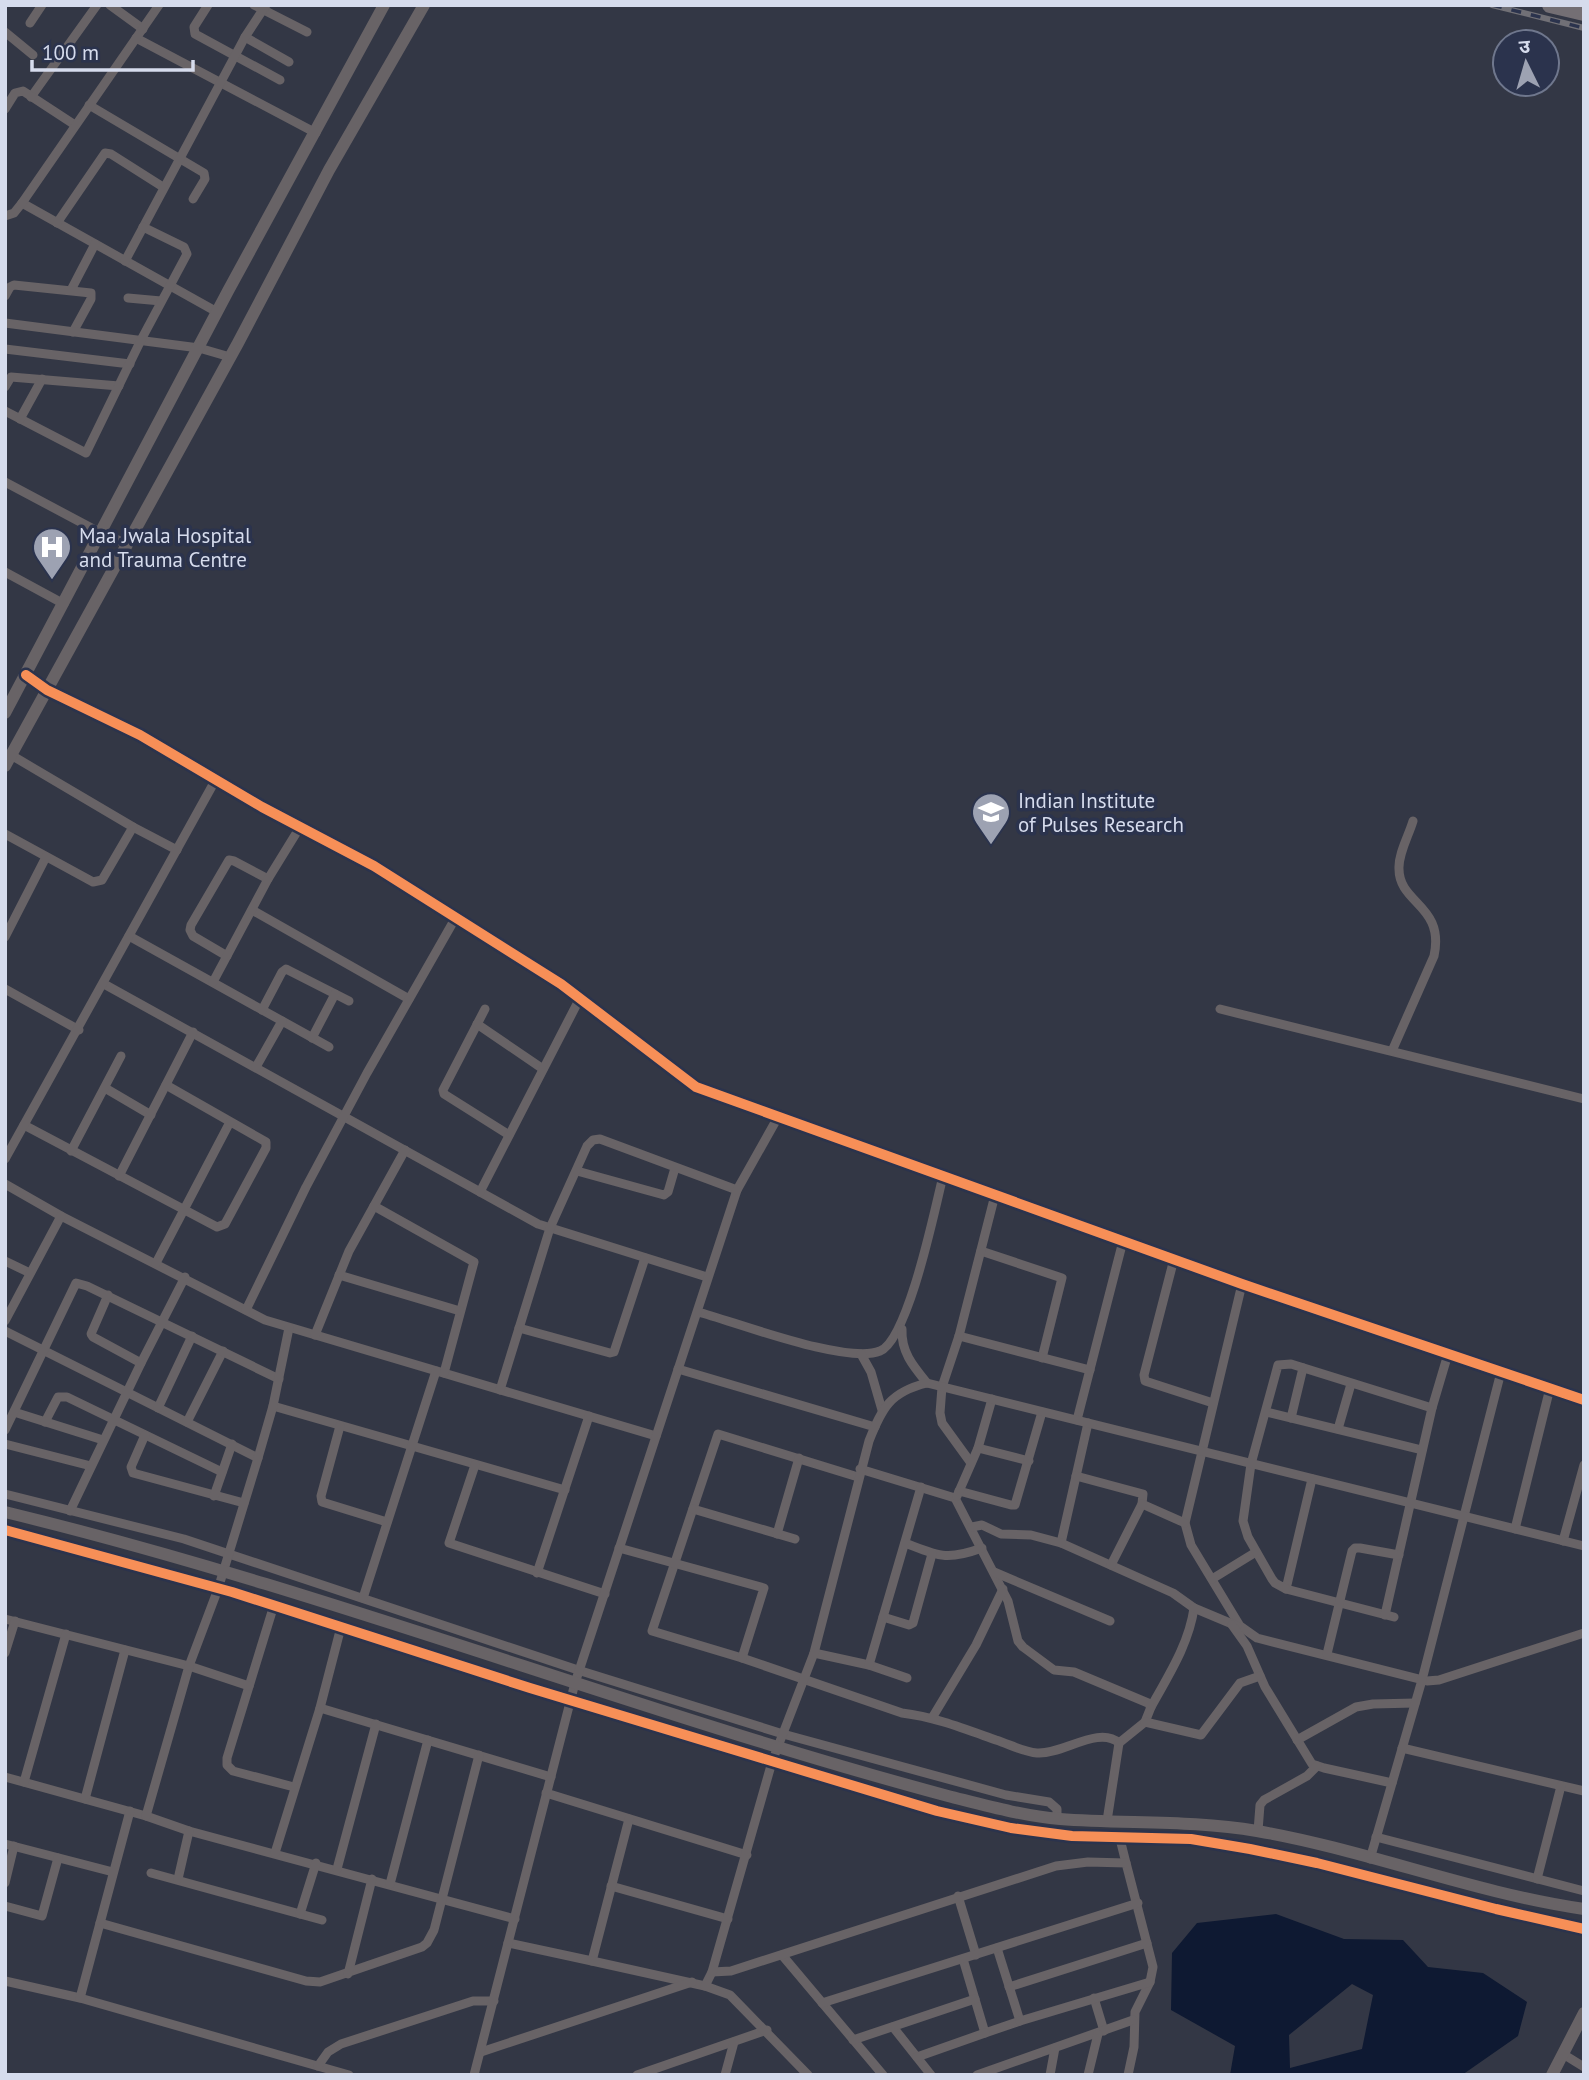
<svg xmlns="http://www.w3.org/2000/svg" width="1589" height="2080" font-family="'PT Sans','Noto Sans Devanagari',sans-serif">
<style>
.water{fill:#0e1932;fill-rule:evenodd}
.lines{fill:none;stroke-linecap:round;stroke-linejoin:round}
.minor{stroke:#686366;stroke-width:9}
.tertiary{stroke:#686366;stroke-width:12}
.trunk{stroke:#746f74;stroke-width:16}
.rail-casing{stroke:#717076;stroke-width:6}
.rail{stroke:#2b334d;stroke-width:3.5;stroke-dasharray:10;stroke-linecap:butt}
.cycleway-casing{stroke:#2b334d;stroke-width:15}
.cycleway{stroke:#f78f57;stroke-width:10}
.labels{text-anchor:middle;dominant-baseline:central;stroke-width:7;stroke-linejoin:round;paint-order:stroke}
.poi-label{font-size:21px;fill:#d6dced;stroke:#2b334d;text-anchor:start}
</style>
<rect width="100%" height="100%" fill="#333745"/>
<!-- water -->
<path class="water" d="M 1276,1914 L 1344,1939 L 1403,1940 L 1428,1967 L 1483,1973 L 1527,2002 L 1518,2036 L 1462,2075 L 1230,2075 L 1235,2046 L 1171,2010 L 1172,1953 L 1197,1923 ZM 1352,1984 L 1373,1995 L 1362,2049 L 1290,2068 L 1289,2035 Z"/>
<g class="lines">
<!-- minor -->
<g class="minor">
<path d="M 110,5 L 143,29"/>
<path d="M 208,5 L 194,27 L 195,34 L 280,80"/>
<path d="M 254,5 L 307,32"/>
<path d="M 30,23 L 42,5"/>
<path d="M 5,32 L 33,55"/>
<path d="M 245,37 L 289,62"/>
<path d="M 136,38 L 316,133"/>
<path d="M 31,97 L 97,5"/>
<path d="M 89,105 L 204,173 L 205,179 L 193,199"/>
<path d="M 5,109 L 15,93 L 23,91 L 75,125"/>
<path d="M 22,203 L 217,312"/>
<path d="M 5,216 L 14,213 L 22,203 L 159,5"/>
<path d="M 57,223 L 105,153 L 111,154 L 163,187"/>
<path d="M 125,261 L 245,37 L 266,5"/>
<path d="M 71,290 L 95,244"/>
<path d="M 5,296 L 10,287 L 14,285 L 91,293 L 91,299 L 73,332"/>
<path d="M 128,298 L 161,301"/>
<path d="M 5,323 L 199,348 L 230,357"/>
<path d="M 5,349 L 130,364"/>
<path d="M 5,387 L 11,377 L 119,386"/>
<path d="M 5,411 L 86,453 L 141,340 L 187,254 L 184,247 L 143,227"/>
<path d="M 20,419 L 42,379"/>
<path d="M 5,482 L 99,532 L 127,544"/>
<path d="M 5,572 L 64,604"/>
<path d="M 11,755 L 133,827 L 177,850"/>
<path d="M 5,834 L 93,882 L 102,880 L 133,827"/>
<path d="M 252,910 L 409,999"/>
<path d="M 129,936 L 329,1047"/>
<path d="M 5,937 L 46,857"/>
<path d="M 227,956 L 193,936 L 190,930 L 191,925 L 229,860 L 234,861 L 268,879"/>
<path d="M 213,982 L 268,879 L 300,827"/>
<path d="M 104,984 L 538,1224 L 707,1277"/>
<path d="M 5,989 L 79,1030"/>
<path d="M 485,1009 L 443,1090 L 444,1094 L 509,1135"/>
<path d="M 1220,1009 L 1584,1099"/>
<path d="M 262,1010 L 282,972 L 286,969 L 349,1001"/>
<path d="M 477,1024 L 543,1069"/>
<path d="M 312,1038 L 335,994"/>
<path d="M 1392,1051 L 1434,956 C 1445,905 1399,904 1399,869 C 1398,854 1409,835 1413,821"/>
<path d="M 256,1067 L 282,1021"/>
<path d="M 105,1088 L 151,1115"/>
<path d="M 24,1125 L 217,1227 L 225,1224 L 266,1148 L 266,1142 L 166,1085"/>
<path d="M 71,1151 L 121,1056"/>
<path d="M 5,1159 L 216,779"/>
<path d="M 577,1171 L 664,1195 L 668,1192 L 675,1168"/>
<path d="M 119,1176 L 193,1032"/>
<path d="M 5,1184 L 61,1216 L 265,1320 L 656,1436"/>
<path d="M 480,1192 L 580,998"/>
<path d="M 374,1206 L 474,1262 L 444,1373"/>
<path d="M 981,1251 L 1062,1278 L 1042,1358"/>
<path d="M 1174,1259 L 1144,1375 L 1145,1381 L 1213,1403"/>
<path d="M 5,1261 L 30,1273"/>
<path d="M 156,1263 L 230,1122"/>
<path d="M 339,1275 L 460,1311"/>
<path d="M 1242,1284 L 1185,1523 L 1191,1545 L 1240,1626 L 1257,1638 L 1427,1681 L 1439,1680 L 1584,1633"/>
<path d="M 108,1295 L 91,1334 L 93,1337 L 141,1363"/>
<path d="M 246,1310 L 306,1187 L 367,1073 L 456,917"/>
<path d="M 698,1312 C 736,1322 847,1365 880,1351 C 908,1340 935,1209 943,1176"/>
<path d="M 5,1321 L 61,1216"/>
<path d="M 519,1328 L 610,1353 L 614,1352 L 645,1258"/>
<path d="M 902,1329 C 901,1352 913,1366 927,1383"/>
<path d="M 5,1331 L 258,1458"/>
<path d="M 315,1335 L 349,1251 L 405,1150"/>
<path d="M 959,1336 L 1090,1370"/>
<path d="M 861,1354 L 871,1372 L 882,1410"/>
<path d="M 678,1369 L 875,1427"/>
<path d="M 500,1390 L 550,1228 L 587,1146 L 593,1140 L 600,1139 L 737,1190"/>
<path d="M 273,1406 L 565,1490"/>
<path d="M 158,1408 L 192,1336"/>
<path d="M 14,1412 L 103,1440"/>
<path d="M 1266,1412 L 1422,1450"/>
<path d="M 1291,1418 L 1303,1368"/>
<path d="M 1077,1420 L 1123,1241"/>
<path d="M 45,1422 L 58,1397 L 67,1397 L 222,1472"/>
<path d="M 187,1422 L 223,1351"/>
<path d="M 1088,1423 L 1061,1543 L 1173,1593 L 1194,1608 C 1189,1644 1168,1676 1151,1707"/>
<path d="M 340,1426 L 321,1496 L 322,1502 L 387,1522"/>
<path d="M 1338,1429 L 1351,1384"/>
<path d="M 5,1430 L 76,1283 L 87,1286 L 279,1379"/>
<path d="M 145,1435 L 131,1467 L 133,1473 L 244,1503"/>
<path d="M 5,1444 L 91,1466"/>
<path d="M 978,1448 L 1029,1461"/>
<path d="M 971,1463 L 942,1423 L 940,1413 L 942,1387 L 959,1336 L 995,1195"/>
<path d="M 475,1465 L 449,1543 L 605,1594"/>
<path d="M 1076,1476 L 1143,1494 L 1142,1504 L 1111,1565"/>
<path d="M 858,1477 L 718,1434 L 652,1631 L 742,1658 L 902,1713 C 935,1717 965,1729 996,1740 C 1009,1744 1023,1752 1037,1753 C 1062,1755 1099,1725 1119,1743 L 1145,1722 L 1151,1707 L 1148,1703 L 1074,1672 L 1054,1670 L 1023,1647 L 1018,1641 L 1008,1601 L 955,1498 L 860,1469"/>
<path d="M 1312,1479 L 1286,1589 L 1394,1617"/>
<path d="M 959,1491 L 1011,1505 L 1015,1505 L 1042,1412"/>
<path d="M 5,1494 L 184,1539 L 581,1671 L 783,1734 L 1006,1795 L 1049,1802 L 1057,1809 L 1057,1819"/>
<path d="M 214,1496 L 232,1444"/>
<path d="M 957,1496 L 978,1448 L 992,1399"/>
<path d="M 1142,1504 L 1185,1523"/>
<path d="M 693,1509 L 795,1539"/>
<path d="M 70,1511 L 141,1363 L 185,1277"/>
<path d="M 972,1527 L 982,1525 L 1001,1534 L 1031,1535 L 1061,1543"/>
<path d="M 1515,1529 L 1550,1388"/>
<path d="M 777,1534 L 799,1458"/>
<path d="M 1563,1541 L 1584,1465"/>
<path d="M 905,1543 C 939,1556 946,1561 982,1548"/>
<path d="M 619,1548 L 764,1588 L 742,1658"/>
<path d="M 994,1572 L 1110,1621"/>
<path d="M 537,1573 L 589,1416"/>
<path d="M 1212,1579 L 1256,1552"/>
<path d="M 1286,1589 L 1275,1583 L 1272,1579 L 1248,1537 L 1243,1521 L 1251,1464 L 1278,1365 L 1291,1364 L 1432,1408"/>
<path d="M 363,1598 L 436,1371"/>
<path d="M 274,1605 L 227,1758 L 227,1765 L 233,1771 L 294,1787"/>
<path d="M 1194,1608 L 1237,1626"/>
<path d="M 1385,1615 L 1432,1408 L 1448,1354"/>
<path d="M 883,1617 L 909,1625 L 913,1623 L 932,1554"/>
<path d="M 5,1619 L 189,1666 L 249,1686"/>
<path d="M 1232,1625 L 1247,1646 L 1265,1687 L 1312,1764 L 1324,1768 L 1392,1783"/>
<path d="M 5,1653 L 15,1621"/>
<path d="M 814,1653 L 869,1665 L 907,1678"/>
<path d="M 1327,1654 L 1352,1551 L 1355,1548 L 1360,1548 L 1399,1555"/>
<path d="M 869,1665 L 921,1487"/>
<path d="M 320,1708 L 551,1777"/>
<path d="M 932,1718 L 976,1645 L 1003,1589"/>
<path d="M 1145,1722 L 1201,1735 L 1240,1683 L 1260,1676"/>
<path d="M 1297,1740 L 1356,1707 L 1373,1704 L 1415,1703"/>
<path d="M 1402,1748 L 1584,1791"/>
<path d="M 5,1777 L 146,1816 L 189,1831 L 515,1919"/>
<path d="M 24,1782 L 66,1634"/>
<path d="M 546,1793 L 747,1855"/>
<path d="M 85,1799 L 125,1650"/>
<path d="M 146,1816 L 189,1666 L 218,1589 L 258,1458 L 273,1406 L 289,1328"/>
<path d="M 1107,1821 L 1119,1743"/>
<path d="M 1258,1831 L 1260,1805 L 1264,1800 L 1307,1776 L 1317,1766"/>
<path d="M 1376,1837 L 1584,1891"/>
<path d="M 1120,1839 L 1126,1863"/>
<path d="M 5,1844 L 113,1872"/>
<path d="M 275,1853 L 320,1708 L 341,1627"/>
<path d="M 1370,1859 L 1422,1680 L 1501,1372"/>
<path d="M 337,1869 L 376,1724"/>
<path d="M 151,1873 L 322,1920"/>
<path d="M 178,1879 L 189,1831"/>
<path d="M 1537,1879 L 1561,1786"/>
<path d="M 5,1883 L 14,1846"/>
<path d="M 390,1884 L 428,1740"/>
<path d="M 611,1886 L 728,1919"/>
<path d="M 958,1896 L 976,1955"/>
<path d="M 5,1906 L 42,1916 L 58,1858"/>
<path d="M 300,1914 L 316,1863"/>
<path d="M 100,1923 L 306,1981 L 320,1982 L 422,1947 L 427,1943 L 434,1930 L 479,1755"/>
<path d="M 508,1943 L 592,1961 L 629,1819"/>
<path d="M 782,1955 L 883,2075"/>
<path d="M 963,1959 L 985,2033 L 1020,2021 L 997,1948"/>
<path d="M 592,1961 L 705,1986"/>
<path d="M 712,1972 L 731,1971 L 1056,1866 L 1088,1862 L 1126,1863 L 1153,1967 L 1150,1982 L 1135,2012 L 1134,2047 L 1128,2075"/>
<path d="M 348,1974 L 372,1879"/>
<path d="M 5,1981 L 80,1998 L 349,2075"/>
<path d="M 1009,1987 L 1147,1943"/>
<path d="M 80,1998 L 130,1811"/>
<path d="M 1094,1998 L 1104,2031"/>
<path d="M 822,2003 L 1138,1903"/>
<path d="M 1020,2021 L 1150,1982"/>
<path d="M 893,2027 L 931,2075"/>
<path d="M 853,2040 L 975,1999"/>
<path d="M 481,2052 L 692,1982"/>
<path d="M 1563,2054 L 1584,2067"/>
<path d="M 917,2057 L 985,2033"/>
<path d="M 318,2066 L 328,2052 L 341,2044 L 473,2001 L 494,2001"/>
<path d="M 474,2075 L 575,1683 L 737,1190 L 778,1117"/>
<path d="M 637,2075 L 767,2030"/>
<path d="M 725,2075 L 734,2042"/>
<path d="M 808,2075 L 730,1995 L 705,1986 L 712,1972 L 772,1762 L 814,1653 L 869,1441 C 882,1408 890,1392 927,1383 L 1584,1546"/>
<path d="M 977,2075 L 1133,2020"/>
<path d="M 1050,2075 L 1055,2048"/>
<path d="M 1088,2075 L 1098,2034"/>
</g>
<!-- tertiary -->
<g class="tertiary">
<path d="M 26,675 L 47,690 L 140,735 L 262,807 L 374,866 L 561,984 L 696,1087 L 1242,1284 L 1584,1400"/>
<path d="M 5,713 L 228,291 L 384,5"/>
<path d="M 5,766 L 238,343 L 329,170 L 424,5"/>
<path d="M 5,1512 C 324,1589 631,1711 948,1796 C 984,1805 1023,1816 1060,1819 C 1126,1824 1192,1820 1257,1831 C 1367,1850 1473,1893 1584,1909"/>
<path d="M 5,1530 L 232,1592 L 530,1688 L 937,1811 L 1011,1828 L 1072,1836 L 1191,1839 L 1250,1849 L 1317,1863 L 1496,1909 L 1584,1929"/>
<path d="M 1552,2075 L 1584,2013"/>
</g>
<!-- trunk -->
<path class="trunk" d="M 1550,5 L 1584,13"/>
<defs>
<path id="rail" d="M 1492,5 L 1584,28"/>
</defs>
<!-- rail casing -->
<use href="#rail" class="rail-casing"/>
<!-- rail -->
<use href="#rail" class="rail"/>
<defs>
<g id="cycleway">
<path d="M 26,675 L 47,690 L 140,735 L 262,807 L 374,866 L 561,984 L 696,1087 L 1242,1284 L 1584,1400"/>
<path d="M 5,1530 L 232,1592 L 530,1688 L 937,1811 L 1011,1828 L 1072,1836 L 1191,1839 L 1250,1849 L 1317,1863 L 1496,1909 L 1584,1929"/>
</g>
</defs>
<!-- cycleway casing -->
<use href="#cycleway" class="cycleway-casing"/>
<!-- cycleway -->
<use href="#cycleway" class="cycleway"/>
</g>
<!-- icons -->
<defs>
<symbol id="hospital-pin" viewBox="-11 -11 22 30"><path d="M0 17L-7.5 6A9.5 9.5 0 1 1 7.5 6Z" fill="#9da2b2" stroke="#2b334d"/><path d="M-5-5h3v3.5h4V-5h3V5h-3V1.5h-4V5h-3Z" fill="#fff"/></symbol>
<symbol id="university-pin" viewBox="-11 -11 22 30"><path d="M0 17L-7.5 6A9.5 9.5 0 1 1 7.5 6Z" fill="#9da2b2" stroke="#2b334d"/><path d="M0-5L7-2L0 1L-7-2ZM-4 1L0 2.5L4 1V4Q0 6-4 4Z" fill="#fff"/></symbol>
</defs>
<g fill-rule="evenodd">
<use href="#hospital-pin" x="30" y="525" width="44" height="60"/>
<use href="#university-pin" x="969" y="790" width="44" height="60"/>
</g>
<g class="labels">
<!-- poi labels -->
<g class="poi-label">
<text x="79" y="535">Maa Jwala Hospital<tspan x="79" dy="24">and Trauma Centre</tspan></text>
<text x="1018" y="800">Indian Institute<tspan x="1018" dy="24">of Pulses Research</tspan></text>
</g>
</g>
<!-- border -->
<rect width="1589" height="2080" fill="none" stroke="#d6dced" stroke-width="14"/>
<!-- north arrow -->
<g transform="translate(1526 63) rotate(355)"><circle r="33" fill="#2b334d" stroke="#6f778d" stroke-width="2"/>
<path d="M0-5L12 26L0 18L-12 26Z" fill="#9da2b2"/>
<text y="-10" font-size="19" font-weight="bold" text-anchor="middle" fill="#d6dced">उ</text>
</g>
<!-- scale -->
<path d="M32 60v10h161v-10" fill="none" stroke="#d6dced" stroke-width="3.5"/>
<text x="42" y="60" font-size="21" fill="#d6dced" stroke="#2b334d" stroke-width="5" paint-order="stroke">100 m</text>
</svg>
